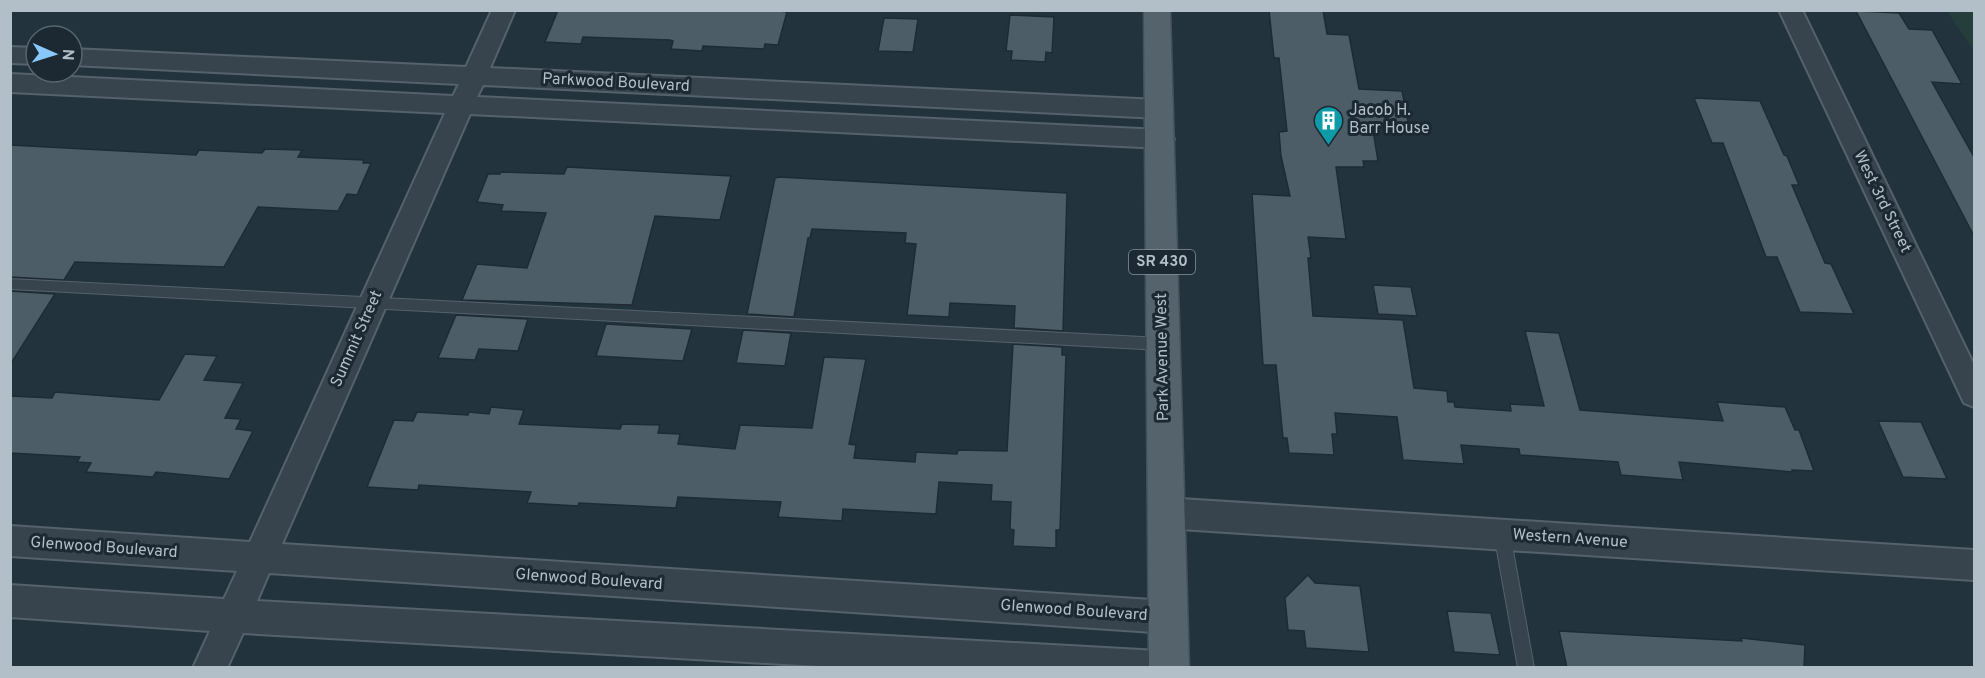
<svg xmlns="http://www.w3.org/2000/svg" width="1985" height="678" font-family="Overpass,sans-serif">
<style>
.green{fill:#253e3c}
.building{fill:#4c5d68;stroke:#1e2b34;stroke-width:1.5}
.lines{fill:none;stroke-linecap:round;stroke-linejoin:round}
.lane-casing{stroke:#55626b;stroke-width:2}
.street-casing{stroke:#55626b;stroke-width:4}
.primary-casing{stroke:#435059;stroke-width:3}
.lane{fill:#37444d;fill-rule:evenodd}
.street{fill:#37444d;fill-rule:evenodd}
.primary{fill:#55636d;fill-rule:evenodd}
.labels{text-anchor:middle;dominant-baseline:central;stroke-width:6;stroke-linejoin:round;paint-order:stroke}
.shield{fill:#1c2932;stroke:#85929b;stroke-width:1.5}
.shield-label{font-size:15px;font-weight:bold;fill:#b2bfc8}
.street-label{font-size:16px;fill:#b2bfc8;stroke:#1c2932}
.poi-label{font-size:16px;fill:#b2bfc8;stroke:#1c2932;text-anchor:start}
</style>
<rect width="100%" height="100%" fill="#23333d"/>
<!-- green -->
<path class="green" d="M 1947,11 L 1974,11 L 1974,51 Z"/>
<!-- building -->
<g class="building">
<path d="M 558,10 L 773,10 L 787,12 L 778,45 L 765,44 L 764,49 L 703,46 L 702,51 L 671,49 L 673,41 L 670,40 L 583,37 L 581,44 L 545,42 Z"/>
<path d="M 1269,10 L 1323,10 L 1327,34 L 1349,35 L 1359,89 L 1402,91 L 1409,126 L 1372,124 L 1378,161 L 1363,161 L 1364,167 L 1336,167 L 1346,239 L 1308,237 L 1311,258 L 1308,258 L 1313,316 L 1403,320 L 1414,388 L 1447,391 L 1448,402 L 1454,402 L 1455,407 L 1511,411 L 1510,404 L 1544,406 L 1525,331 L 1559,333 L 1580,410 L 1723,421 L 1717,402 L 1785,407 L 1795,430 L 1799,430 L 1814,471 L 1792,470 L 1793,472 L 1679,462 L 1683,480 L 1621,475 L 1618,462 L 1520,455 L 1519,449 L 1461,445 L 1464,464 L 1403,460 L 1397,417 L 1335,413 L 1337,434 L 1332,434 L 1334,455 L 1289,453 L 1287,438 L 1283,438 L 1276,365 L 1263,365 L 1252,194 L 1290,196 L 1281,156 L 1279,132 L 1287,131 L 1279,58 L 1274,58 Z"/>
<path d="M 1856,11 L 1899,13 L 1909,29 L 1932,30 L 1962,84 L 1932,82 L 1974,157 L 1974,236 Z"/>
<path d="M 1010,15 L 1054,17 L 1052,53 L 1046,52 L 1045,62 L 1011,60 L 1012,51 L 1006,51 Z"/>
<path d="M 884,18 L 918,19 L 913,52 L 878,51 Z"/>
<path d="M 1694,98 L 1760,101 L 1784,155 L 1787,156 L 1799,185 L 1792,185 L 1825,263 L 1831,264 L 1854,314 L 1800,312 L 1777,257 L 1766,257 L 1723,143 L 1712,143 Z"/>
<path d="M 10,145 L 196,155 L 199,150 L 262,153 L 265,149 L 302,150 L 298,157 L 364,160 L 363,163 L 371,163 L 357,195 L 347,194 L 338,211 L 258,207 L 224,267 L 75,262 L 64,280 L 10,277 Z"/>
<path d="M 567,167 L 731,176 L 720,220 L 655,216 L 632,305 L 462,300 L 477,264 L 527,268 L 546,213 L 501,211 L 503,205 L 477,202 L 488,174 L 500,174 L 501,172 L 564,174 Z"/>
<path d="M 779,177 L 1067,193 L 1063,331 L 1014,328 L 1015,306 L 950,303 L 949,317 L 907,315 L 916,244 L 905,243 L 906,233 L 812,229 L 810,238 L 808,238 L 794,317 L 747,314 L 775,178 Z"/>
<path d="M 1373,285 L 1411,287 L 1417,316 L 1378,314 Z"/>
<path d="M 10,291 L 55,294 L 10,365 Z"/>
<path d="M 456,315 L 528,319 L 518,351 L 479,349 L 475,360 L 438,358 Z"/>
<path d="M 606,324 L 692,329 L 683,361 L 596,356 Z"/>
<path d="M 743,330 L 791,333 L 785,366 L 736,363 Z"/>
<path d="M 1013,344 L 1062,347 L 1062,355 L 1066,355 L 1060,530 L 1056,530 L 1056,548 L 1013,546 L 1014,530 L 1010,529 L 1011,502 L 991,501 L 992,485 L 939,482 L 936,514 L 843,509 L 842,521 L 778,517 L 781,502 L 678,497 L 676,508 L 579,503 L 578,506 L 527,503 L 531,492 L 419,485 L 418,490 L 367,487 L 394,420 L 413,421 L 417,412 L 468,415 L 469,412 L 489,414 L 491,407 L 524,410 L 519,424 L 620,429 L 622,424 L 660,425 L 658,433 L 680,434 L 678,444 L 735,449 L 740,425 L 812,428 L 824,357 L 866,359 L 849,444 L 856,445 L 854,458 L 915,462 L 916,452 L 957,454 L 958,450 L 1007,451 Z"/>
<path d="M 185,354 L 217,356 L 204,380 L 243,383 L 225,418 L 241,419 L 236,429 L 253,431 L 229,479 L 156,472 L 153,477 L 86,472 L 91,463 L 77,462 L 80,457 L 10,453 L 10,396 L 52,398 L 55,392 L 159,400 Z"/>
<path d="M 1878,421 L 1921,422 L 1947,479 L 1903,477 Z"/>
<path d="M 1308,575 L 1315,583 L 1360,586 L 1369,652 L 1306,648 L 1304,631 L 1288,630 L 1285,598 Z"/>
<path d="M 1447,611 L 1491,613 L 1500,655 L 1454,652 Z"/>
<path d="M 1559,631 L 1742,641 L 1741,638 L 1805,645 L 1804,668 L 1567,668 Z"/>
</g>
<g class="lines">
<defs>
<g id="lane">
<path d="M 10,279 L 1162,338 L 1167,340 L 1169,344 L 1167,348 L 1162,350 L 10,289 Z"/>
<path d="M 1502,527 L 1507,529 L 1510,534 L 1534,668 L 1518,668 L 1494,534 L 1497,529 Z"/>
</g>
<g id="street">
<path d="M 492,10 L 515,10 L 490,68 L 1159,100 L 1168,103 L 1171,109 L 1168,115 L 1159,118 L 483,85 L 477,97 L 1161,130 L 1170,132 L 1174,139 L 1170,146 L 1161,148 L 470,114 L 282,544 L 1168,601 L 1180,606 L 1185,617 L 1180,628 L 1168,633 L 269,573 L 257,601 L 1159,651 L 1171,656 L 1176,668 L 853,668 L 243,633 L 227,668 L 193,668 L 210,631 L 10,617 L 10,585 L 224,599 L 237,571 L 10,556 L 10,526 L 250,542 L 445,113 L 10,92 L 10,74 L 453,96 L 459,84 L 72,65 L 72,49 L 466,67 Z"/>
<path d="M 1779,10 L 1802,10 L 1974,365 L 1974,407 L 1964,403 Z"/>
<path d="M 10,47 L 36,48 L 36,64 L 10,63 Z"/>
<path d="M 1165,498 L 1974,550 L 1974,580 L 1165,528 L 1154,523 L 1149,513 L 1154,503 Z"/>
</g>
<path id="primary" d="M 1144,10 L 1170,10 L 1189,668 L 1149,668 Z"/>
</defs>
<!-- lane casing -->
<use href="#lane" class="lane-casing"/>
<!-- street casing -->
<use href="#street" class="street-casing"/>
<!-- primary casing -->
<use href="#primary" class="primary-casing"/>
<!-- lane -->
<use href="#lane" class="lane"/>
<!-- street -->
<use href="#street" class="street"/>
<!-- primary -->
<use href="#primary" class="primary"/>
</g>
<!-- icons -->
<defs>
<symbol id="building-pin" viewBox="-11 -11 22 30"><path d="M0 17L-7.5 6A9.5 9.5 0 1 1 7.5 6Z" fill="#0f9aa8" stroke="#1c2932"/><path d="M-4-6H4V6H1V3H-1V6H-4ZM-2.5-4.3h1.7v1.8h-1.7ZM.8-4.3h1.7v1.8H.8ZM-2.5-1h1.7V.8h-1.7ZM.8-1h1.7V.8H.8Z" fill="#fff"/></symbol>
</defs>
<g fill-rule="evenodd">
<use href="#building-pin" x="1312" y="104" width="33" height="45"/>
</g>
<g class="labels">
<!-- shield labels -->
<rect class="shield" x="1129" y="250" width="66" height="24" rx="4.5"/>
<g class="shield-label">
<text x="1162" y="262">SR 430</text>
</g>
<!-- street labels -->
<g class="street-label">
<text transform="translate(616 83) rotate(3)">Parkwood Boulevard</text>
<text transform="translate(1882 202) rotate(64)">West 3rd Street</text>
<text transform="translate(357 339) rotate(-66)">Summit Street</text>
<text transform="translate(1163 357) rotate(-91)">Park Avenue West</text>
<text transform="translate(1570 539) rotate(4)">Western Avenue</text>
<text transform="translate(104 548) rotate(4)">Glenwood Boulevard</text>
<text transform="translate(589 580) rotate(4)">Glenwood Boulevard</text>
<text transform="translate(1074 611) rotate(4)">Glenwood Boulevard</text>
</g>
<!-- poi labels -->
<g class="poi-label">
<text x="1349" y="111">Jacob H.<tspan x="1349" dy="18">Barr House</tspan></text>
</g>
</g>
<!-- border -->
<rect width="1985" height="678" fill="none" stroke="#b2bfc8" stroke-width="24"/>
<!-- north arrow -->
<g transform="translate(54 54) rotate(93)"><circle r="28" fill="#1c2932" stroke="#58656e" stroke-width="1.5"/>
<path d="M0-4.5L10 22L0 15L-10 22Z" fill="#87c7f9"/>
<text y="-9" font-size="16" font-weight="bold" text-anchor="middle" fill="#b2bfc8">N</text>
</g>
</svg>
